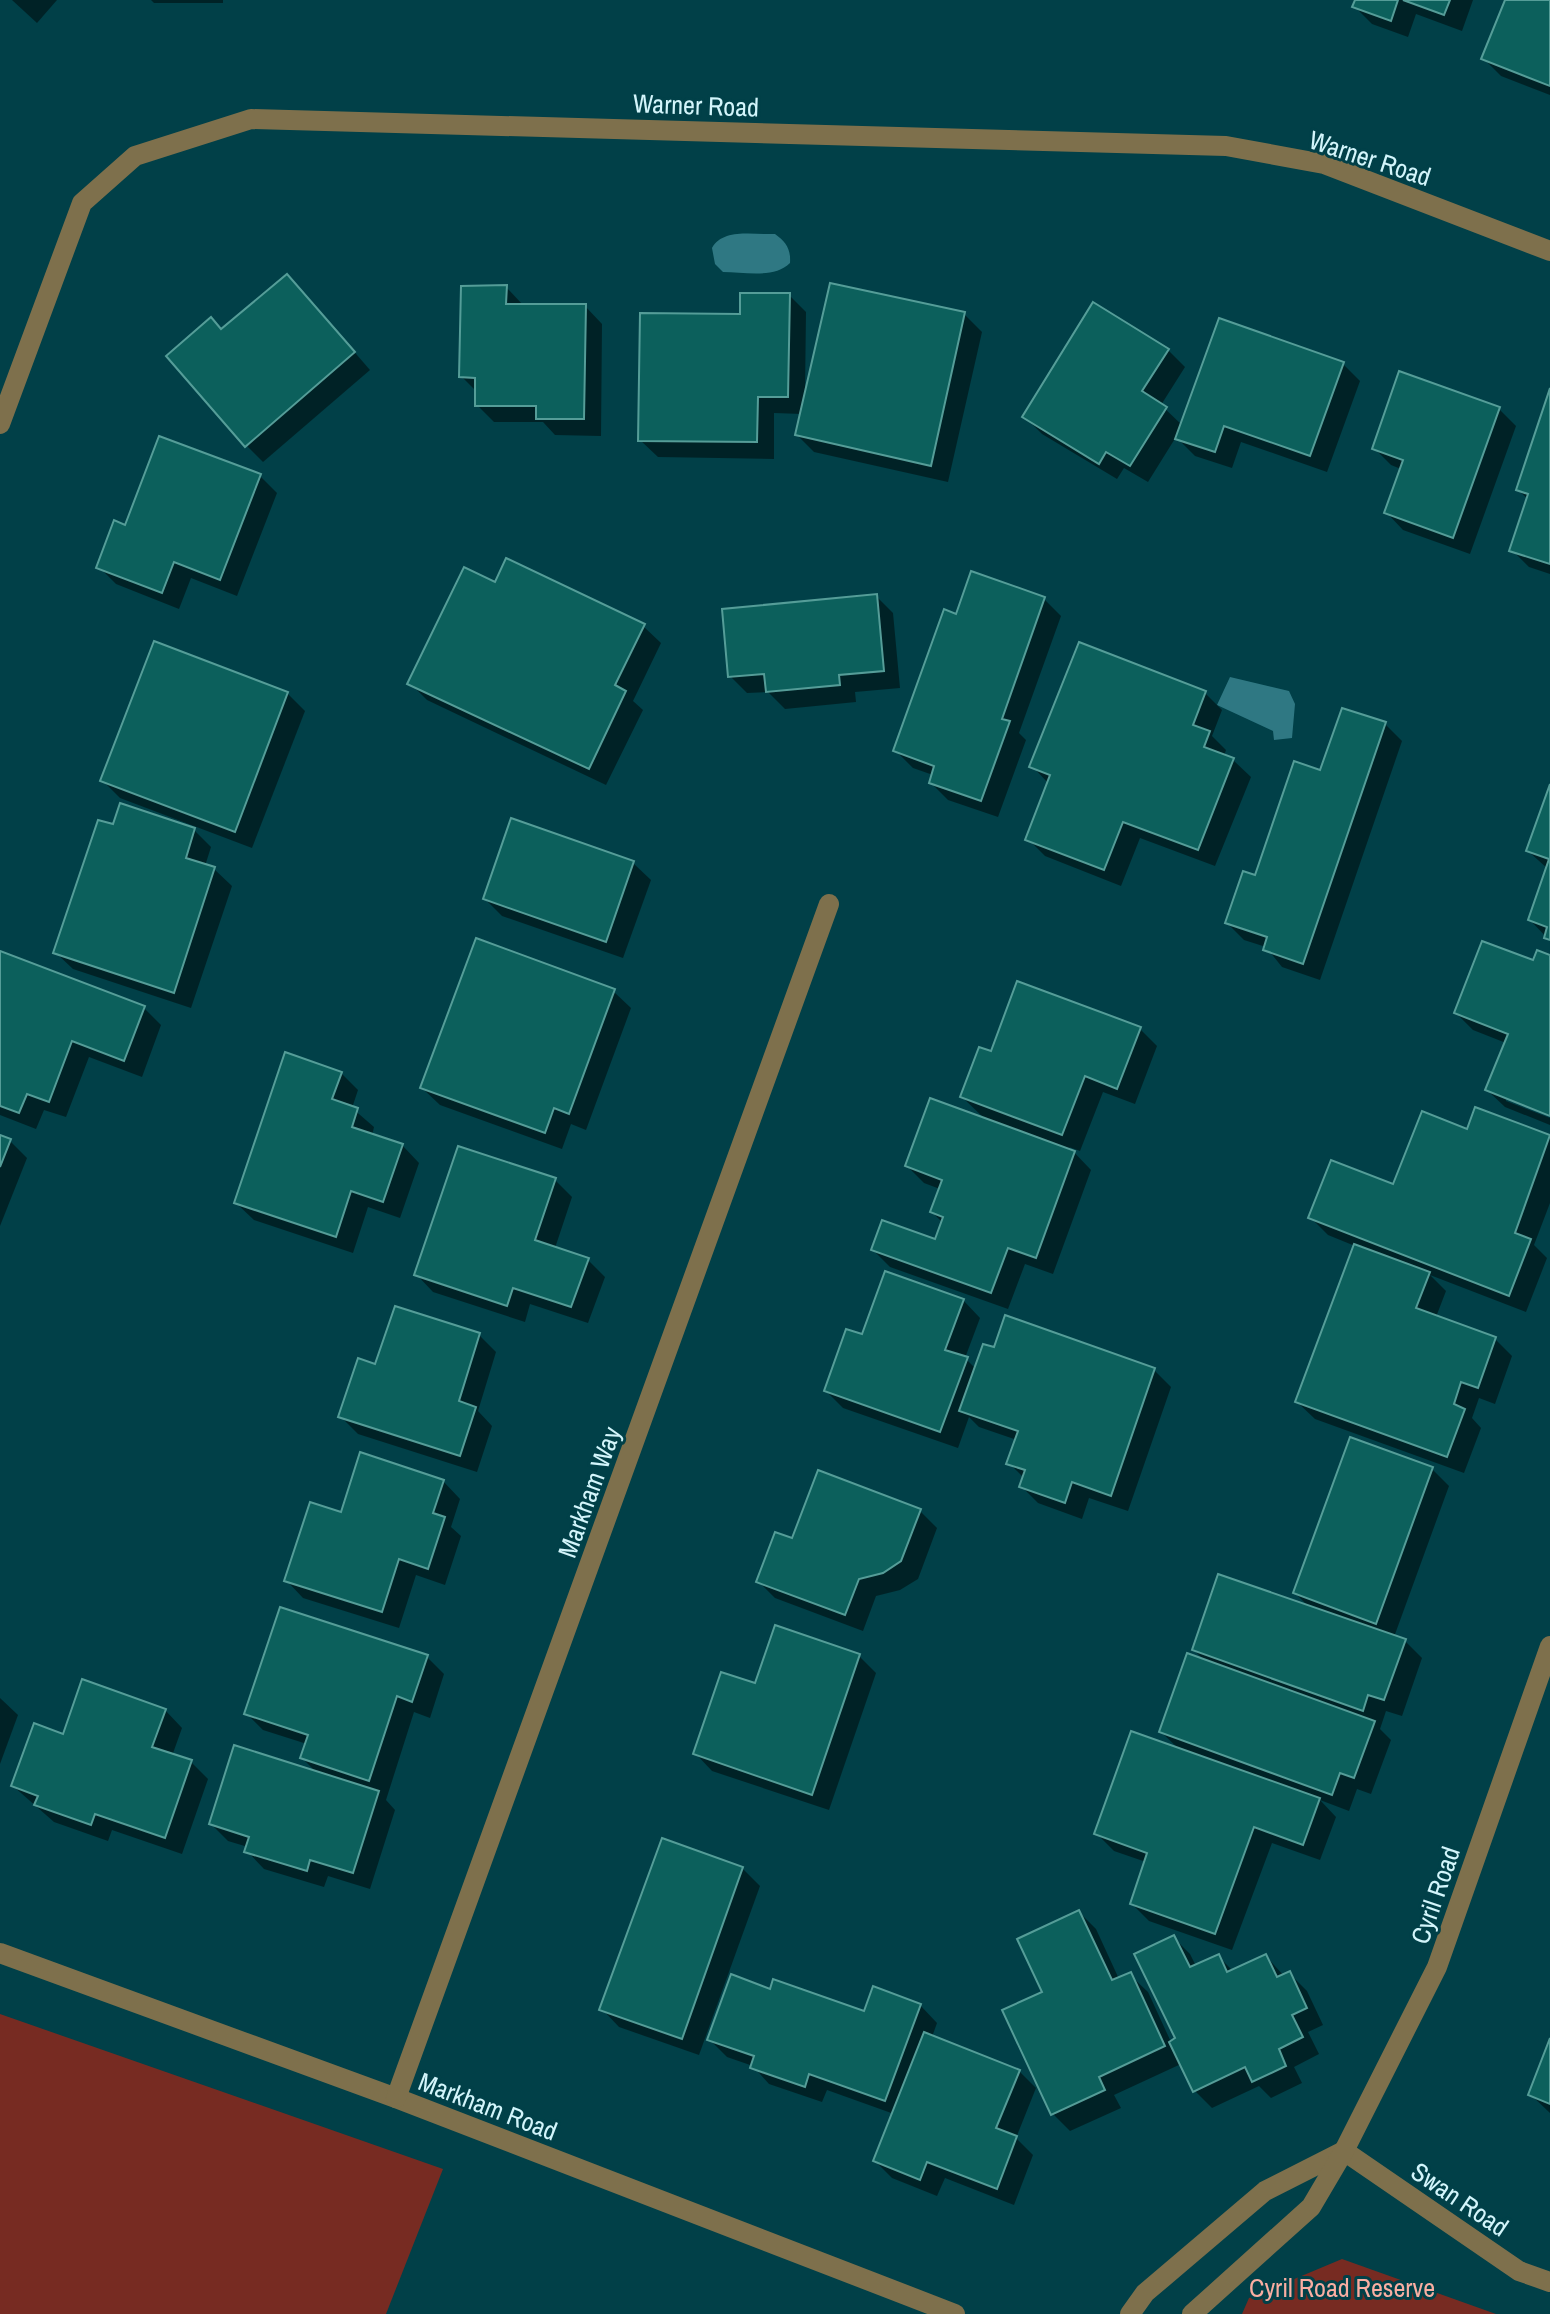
<svg xmlns="http://www.w3.org/2000/svg" width="1550" height="2314" font-family="'Archivo Narrow',sans-serif">
<style>
.green{fill:#772b22}
.water{fill:#2f7883}
.shadow{fill:#0007}
.building{fill:#0c605c;stroke:#559d98;stroke-width:2}
.lines{fill:none;stroke-linecap:round;stroke-linejoin:round}
.minor{stroke:#7e704c;stroke-width:20}
.labels{text-anchor:middle;dominant-baseline:central;stroke-width:6;stroke-linejoin:round;paint-order:stroke}
.street-label{font-size:26px;fill:#d3f5fb;stroke:#014048}
.park-label{font-size:26px;fill:#faaea2;stroke:#014048}
</style>
<rect width="100%" height="100%" fill="#014048"/>
<!-- green -->
<g class="green">
<path d="M 0,2014 L 443,2169 L 386,2314 L 0,2314 Z"/>
<path d="M 1342,2259 L 1496,2314 L 1242,2314 L 1249,2298 Z"/>
</g>
<!-- water -->
<g class="water">
<path d="M 775,234 C 786,242 791,249 790,263 C 774,279 744,272 723,272 L 715,264 L 712,248 C 723,228 754,235 775,234 Z"/>
<path d="M 1230,677 L 1289,691 L 1295,704 L 1292,738 L 1274,740 L 1273,731 L 1217,705 Z"/>
</g>
<!-- shadow -->
<g class="shadow">
<path d="M 12,0 L 57,0 L 37,23 Z"/>
<path d="M 151,0 L 223,0 L 223,3 L 154,3 Z"/>
<path d="M 1357,0 L 1473,0 L 1462,31 L 1416,14 L 1408,37 L 1372,24 L 1355,7 Z"/>
<path d="M 1507,0 L 1550,0 L 1550,95 L 1501,76 L 1484,59 Z"/>
<path d="M 506,287 L 523,305 L 585,306 L 602,324 L 601,436 L 555,435 L 543,422 L 494,422 L 477,405 L 477,392 L 461,376 Z"/>
<path d="M 304,294 L 370,370 L 263,462 L 246,445 L 222,331 Z"/>
<path d="M 789,295 L 806,312 L 805,392 L 964,314 L 982,332 L 948,482 L 814,452 L 797,435 L 802,414 L 774,413 L 774,459 L 658,457 L 640,440 L 742,316 Z"/>
<path d="M 1168,350 L 1185,367 L 1161,405 L 1182,425 L 1343,364 L 1360,381 L 1327,472 L 1241,442 L 1232,468 L 1195,456 L 1176,437 L 1148,482 L 1124,468 L 1117,479 L 1042,434 L 1025,417 Z"/>
<path d="M 1550,395 L 1550,574 L 1529,567 L 1512,550 L 1528,499 L 1518,490 Z"/>
<path d="M 1499,409 L 1516,426 L 1470,554 L 1403,530 L 1386,512 L 1401,469 L 1391,465 L 1374,448 Z"/>
<path d="M 260,476 L 277,493 L 237,596 L 191,578 L 179,609 L 116,584 L 99,567 L 126,527 Z"/>
<path d="M 496,584 L 643,626 L 661,643 L 633,701 L 643,710 L 606,785 L 427,700 L 410,683 Z"/>
<path d="M 876,596 L 893,613 L 900,688 L 855,692 L 856,702 L 785,709 L 768,692 L 747,693 L 730,676 Z"/>
<path d="M 1044,599 L 1061,616 L 1019,733 L 1026,740 L 998,817 L 948,800 L 931,783 L 933,775 L 913,768 L 896,751 L 958,616 Z"/>
<path d="M 287,693 L 305,711 L 252,848 L 120,798 L 103,781 Z"/>
<path d="M 1205,693 L 1222,710 L 1212,736 L 1226,750 L 1224,756 L 1233,760 L 1251,777 L 1215,866 L 1140,838 L 1121,886 L 1045,856 L 1028,839 L 1049,784 L 1032,766 Z"/>
<path d="M 1385,724 L 1402,741 L 1320,980 L 1282,967 L 1266,947 L 1244,940 L 1227,923 L 1321,772 Z"/>
<path d="M 1550,790 L 1550,941 L 1530,920 L 1548,869 L 1528,851 Z"/>
<path d="M 114,827 L 193,829 L 211,847 L 205,866 L 214,869 L 232,886 L 191,1008 L 73,969 L 55,952 Z"/>
<path d="M 633,863 L 651,880 L 623,958 L 502,916 L 485,899 Z"/>
<path d="M 0,953 L 144,1008 L 161,1025 L 142,1077 L 89,1057 L 66,1117 L 44,1110 L 36,1129 L 0,1115 Z"/>
<path d="M 1550,957 L 1550,1114 L 1506,1096 L 1506,1101 L 1550,1118 L 1550,1125 L 1505,1107 L 1487,1090 L 1506,1043 L 1473,1030 L 1456,1013 L 1534,963 Z"/>
<path d="M 613,991 L 631,1008 L 586,1130 L 571,1124 L 562,1149 L 440,1105 L 422,1088 Z"/>
<path d="M 1140,1029 L 1157,1046 L 1135,1104 L 1103,1092 L 1080,1151 L 1069,1147 L 1091,1170 L 1053,1274 L 1025,1264 L 1008,1309 L 890,1267 L 873,1250 L 936,1242 L 943,1223 L 932,1212 L 940,1189 L 924,1183 L 907,1166 L 986,1120 L 962,1097 L 992,1054 Z"/>
<path d="M 341,1073 L 358,1090 L 352,1108 L 374,1127 L 372,1136 L 402,1145 L 419,1163 L 400,1218 L 368,1207 L 353,1253 L 254,1220 L 236,1203 Z"/>
<path d="M 1477,1109 L 1550,1137 L 1550,1203 L 1534,1245 L 1547,1258 L 1526,1312 L 1430,1275 L 1446,1291 L 1436,1317 L 1495,1339 L 1512,1356 L 1495,1404 L 1479,1398 L 1472,1418 L 1481,1428 L 1464,1473 L 1315,1419 L 1297,1402 L 1355,1246 L 1328,1235 L 1311,1218 L 1395,1186 L 1468,1131 Z"/>
<path d="M 0,1137 L 10,1141 L 27,1158 L 0,1226 Z"/>
<path d="M 555,1180 L 572,1197 L 555,1248 L 588,1260 L 605,1277 L 588,1323 L 530,1304 L 525,1322 L 433,1292 L 416,1274 Z"/>
<path d="M 963,1300 L 980,1318 L 965,1358 L 976,1369 L 1154,1370 L 1171,1387 L 1128,1511 L 1089,1498 L 1082,1519 L 1038,1503 L 1021,1486 L 1024,1478 L 1009,1463 L 1017,1440 L 979,1427 L 969,1417 L 958,1448 L 843,1408 L 826,1391 L 863,1337 Z"/>
<path d="M 479,1335 L 496,1352 L 478,1411 L 492,1426 L 477,1472 L 358,1434 L 340,1416 L 377,1366 Z"/>
<path d="M 1432,1469 L 1449,1486 L 1394,1637 L 1405,1641 L 1422,1658 L 1402,1716 L 1386,1711 L 1380,1729 L 1391,1740 L 1371,1794 L 1357,1789 L 1349,1811 L 1320,1800 L 1336,1817 L 1320,1860 L 1272,1843 L 1232,1950 L 1149,1921 L 1132,1904 L 1146,1862 L 1114,1851 L 1097,1834 L 1180,1750 L 1161,1732 L 1207,1663 L 1194,1650 L 1311,1609 L 1295,1593 Z"/>
<path d="M 443,1481 L 460,1499 L 451,1527 L 461,1536 L 445,1585 L 416,1575 L 399,1628 L 303,1598 L 286,1580 L 342,1514 Z"/>
<path d="M 920,1511 L 937,1528 L 918,1579 L 900,1590 L 876,1596 L 863,1631 L 775,1598 L 758,1581 L 794,1541 Z"/>
<path d="M 859,1656 L 876,1673 L 829,1810 L 712,1771 L 695,1753 L 757,1686 Z"/>
<path d="M 427,1657 L 444,1674 L 430,1718 L 414,1712 L 386,1800 L 395,1810 L 370,1889 L 328,1876 L 324,1887 L 264,1869 L 247,1851 L 248,1847 L 228,1841 L 211,1824 L 318,1774 L 302,1758 L 307,1744 L 263,1730 L 246,1713 Z"/>
<path d="M 0,1698 L 18,1715 L 0,1764 Z"/>
<path d="M 165,1710 L 182,1728 L 172,1756 L 191,1762 L 208,1779 L 182,1854 L 112,1830 L 108,1841 L 54,1822 L 13,1786 L 64,1736 Z"/>
<path d="M 742,1868 L 760,1886 L 699,2055 L 619,2027 L 602,2009 Z"/>
<path d="M 1079,1912 L 1096,1929 L 1119,1979 L 1130,1975 L 1148,1992 L 1171,2042 L 1177,2038 L 1173,1937 L 1190,1954 L 1196,1966 L 1218,1956 L 1233,1971 L 1266,1956 L 1284,1976 L 1290,1974 L 1307,1991 L 1323,2025 L 1308,2032 L 1319,2054 L 1294,2067 L 1302,2083 L 1271,2098 L 1259,2086 L 1212,2108 L 1194,2090 L 1181,2064 L 1114,2095 L 1121,2108 L 1070,2131 L 1053,2114 L 1005,2011 L 1044,1993 Z"/>
<path d="M 771,1991 L 865,2014 L 920,2005 L 937,2023 L 932,2037 L 1019,2071 L 1036,2088 L 1016,2138 L 1033,2155 L 1014,2205 L 945,2178 L 937,2196 L 892,2178 L 875,2161 L 894,2114 L 827,2090 L 822,2102 L 769,2084 L 753,2066 L 727,2057 L 709,2039 Z"/>
<path d="M 1550,2044 L 1550,2113 L 1530,2094 Z"/>
</g>
<!-- building -->
<g class="building">
<path d="M 1355,0 L 1398,0 L 1391,21 L 1352,7 Z"/>
<path d="M 1403,0 L 1450,0 L 1444,15 Z"/>
<path d="M 1505,0 L 1550,0 L 1550,86 L 1481,59 Z"/>
<path d="M 287,274 L 355,352 L 245,447 L 166,356 L 211,317 L 221,329 Z"/>
<path d="M 830,283 L 965,312 L 931,466 L 795,435 Z"/>
<path d="M 507,285 L 506,304 L 586,304 L 584,419 L 536,419 L 536,406 L 475,406 L 475,378 L 459,377 L 461,286 Z"/>
<path d="M 740,293 L 790,293 L 788,397 L 758,397 L 757,442 L 638,441 L 640,313 L 740,314 Z"/>
<path d="M 1093,302 L 1169,349 L 1142,391 L 1167,407 L 1130,466 L 1106,452 L 1099,464 L 1022,417 Z"/>
<path d="M 1219,318 L 1344,362 L 1310,456 L 1224,426 L 1215,452 L 1175,439 Z"/>
<path d="M 1399,371 L 1500,407 L 1453,538 L 1384,513 L 1403,460 L 1372,449 Z"/>
<path d="M 1550,388 L 1550,564 L 1509,551 L 1528,494 L 1516,490 Z"/>
<path d="M 159,436 L 261,474 L 220,580 L 174,562 L 162,593 L 96,568 L 114,520 L 125,525 Z"/>
<path d="M 506,558 L 645,624 L 615,685 L 626,691 L 589,769 L 407,684 L 464,567 L 495,582 Z"/>
<path d="M 971,571 L 1045,597 L 1002,719 L 1010,721 L 981,801 L 929,783 L 934,766 L 893,751 L 944,609 L 956,614 Z"/>
<path d="M 877,594 L 884,671 L 839,675 L 840,685 L 766,692 L 764,674 L 728,677 L 722,609 Z"/>
<path d="M 154,641 L 288,692 L 235,832 L 100,781 Z"/>
<path d="M 1079,642 L 1206,691 L 1193,725 L 1210,731 L 1204,747 L 1234,758 L 1198,850 L 1123,822 L 1104,870 L 1025,840 L 1050,775 L 1029,767 Z"/>
<path d="M 1342,708 L 1386,722 L 1303,964 L 1263,950 L 1267,937 L 1225,923 L 1243,871 L 1255,875 L 1294,761 L 1320,770 Z"/>
<path d="M 1550,784 L 1550,940 L 1544,938 L 1547,927 L 1528,920 L 1549,859 L 1526,851 Z"/>
<path d="M 120,803 L 195,828 L 186,858 L 215,867 L 174,993 L 53,953 L 98,820 L 113,824 Z"/>
<path d="M 511,818 L 634,861 L 606,942 L 483,899 Z"/>
<path d="M 476,938 L 615,989 L 569,1114 L 554,1108 L 545,1133 L 420,1088 Z"/>
<path d="M 1482,941 L 1533,960 L 1537,950 L 1550,955 L 1550,1116 L 1485,1090 L 1508,1034 L 1454,1013 Z"/>
<path d="M 0,951 L 145,1006 L 124,1061 L 72,1041 L 49,1102 L 27,1094 L 19,1113 L 0,1106 Z"/>
<path d="M 1017,981 L 1141,1027 L 1117,1089 L 1085,1076 L 1062,1135 L 960,1097 L 979,1047 L 991,1051 Z"/>
<path d="M 285,1052 L 342,1072 L 332,1099 L 358,1108 L 352,1127 L 403,1144 L 383,1202 L 351,1191 L 336,1237 L 234,1203 Z"/>
<path d="M 930,1098 L 1075,1151 L 1036,1258 L 1008,1248 L 991,1293 L 871,1250 L 882,1220 L 935,1239 L 943,1217 L 930,1212 L 942,1180 L 905,1166 Z"/>
<path d="M 1475,1107 L 1550,1135 L 1515,1233 L 1531,1239 L 1509,1296 L 1308,1218 L 1331,1160 L 1393,1184 L 1422,1111 L 1467,1129 Z"/>
<path d="M 0,1135 L 11,1139 L 0,1167 Z"/>
<path d="M 458,1146 L 556,1178 L 535,1240 L 589,1258 L 571,1307 L 513,1288 L 507,1306 L 414,1275 Z"/>
<path d="M 1354,1244 L 1430,1272 L 1416,1308 L 1496,1337 L 1478,1388 L 1461,1382 L 1454,1404 L 1465,1409 L 1447,1457 L 1295,1402 Z"/>
<path d="M 885,1271 L 964,1299 L 945,1350 L 968,1357 L 940,1432 L 824,1391 L 846,1329 L 862,1334 Z"/>
<path d="M 395,1306 L 480,1333 L 459,1401 L 476,1407 L 460,1456 L 338,1417 L 358,1358 L 375,1364 Z"/>
<path d="M 1005,1315 L 1155,1368 L 1111,1496 L 1072,1482 L 1065,1503 L 1019,1487 L 1025,1470 L 1006,1464 L 1018,1431 L 959,1411 L 983,1344 L 994,1347 Z"/>
<path d="M 1350,1437 L 1433,1467 L 1376,1624 L 1293,1593 Z"/>
<path d="M 360,1452 L 444,1480 L 433,1513 L 445,1517 L 428,1569 L 399,1559 L 382,1612 L 284,1581 L 310,1502 L 341,1512 Z"/>
<path d="M 818,1470 L 921,1509 L 901,1561 L 883,1573 L 859,1579 L 845,1615 L 756,1582 L 775,1532 L 792,1538 Z"/>
<path d="M 1218,1574 L 1406,1639 L 1384,1700 L 1368,1695 L 1363,1711 L 1192,1650 Z"/>
<path d="M 280,1607 L 428,1655 L 412,1702 L 397,1696 L 369,1781 L 300,1758 L 308,1735 L 244,1714 Z"/>
<path d="M 775,1625 L 860,1654 L 812,1795 L 693,1754 L 721,1672 L 755,1683 Z"/>
<path d="M 1187,1653 L 1375,1721 L 1354,1778 L 1340,1773 L 1332,1795 L 1159,1732 Z"/>
<path d="M 82,1679 L 166,1709 L 152,1747 L 192,1760 L 165,1838 L 95,1814 L 91,1825 L 34,1805 L 38,1796 L 11,1786 L 34,1723 L 63,1734 Z"/>
<path d="M 1131,1731 L 1320,1798 L 1303,1845 L 1254,1827 L 1215,1934 L 1130,1904 L 1147,1853 L 1094,1834 Z"/>
<path d="M 234,1745 L 379,1791 L 353,1873 L 310,1860 L 307,1871 L 244,1852 L 249,1837 L 209,1824 Z"/>
<path d="M 662,1838 L 743,1867 L 682,2039 L 599,2010 Z"/>
<path d="M 1079,1910 L 1112,1980 L 1131,1972 L 1165,2046 L 1099,2077 L 1105,2090 L 1051,2115 L 1002,2010 L 1042,1992 L 1017,1939 Z"/>
<path d="M 1174,1935 L 1190,1967 L 1219,1954 L 1227,1972 L 1266,1954 L 1277,1977 L 1290,1971 L 1307,2008 L 1292,2015 L 1303,2037 L 1279,2049 L 1286,2066 L 1252,2082 L 1245,2067 L 1193,2092 L 1169,2042 L 1175,2038 L 1134,1954 Z"/>
<path d="M 731,1974 L 770,1989 L 773,1979 L 864,2011 L 873,1986 L 921,2004 L 885,2101 L 809,2074 L 805,2087 L 750,2068 L 754,2056 L 707,2040 Z"/>
<path d="M 924,2032 L 1020,2070 L 996,2128 L 1017,2136 L 997,2189 L 927,2162 L 920,2180 L 873,2161 Z"/>
<path d="M 1550,2038 L 1550,2104 L 1528,2095 Z"/>
</g>
<g class="lines">
<!-- minor -->
<g class="minor">
<path d="M 0,424 L 82,203 L 135,156 L 251,119 L 1226,146 L 1324,164 L 1550,251"/>
<path d="M 0,1953 L 396,2098 L 955,2314"/>
<path d="M 396,2098 L 829,904"/>
<path d="M 1344,2151 L 1519,2271 L 1550,2282"/>
<path d="M 1130,2314 L 1145,2293 L 1265,2191 L 1344,2151"/>
<path d="M 1192,2314 L 1311,2207 L 1344,2151 L 1437,1967 L 1550,1646"/>
</g>
</g>
<g class="labels">
<!-- street labels -->
<g class="street-label">
<text transform="translate(696 105) rotate(2)">Warner Road</text>
<text transform="translate(1370 158) rotate(18)">Warner Road</text>
<text transform="translate(589 1492) rotate(-70)">Markham Way</text>
<text transform="translate(1435 1895) rotate(-71)">Cyril Road</text>
<text transform="translate(488 2106) rotate(21)">Markham Road</text>
<text transform="translate(1460 2199) rotate(34)">Swan Road</text>
</g>
<!-- park labels -->
<g class="park-label">
<text x="1342" y="2287">Cyril Road Reserve</text>
</g>
</g>
</svg>
